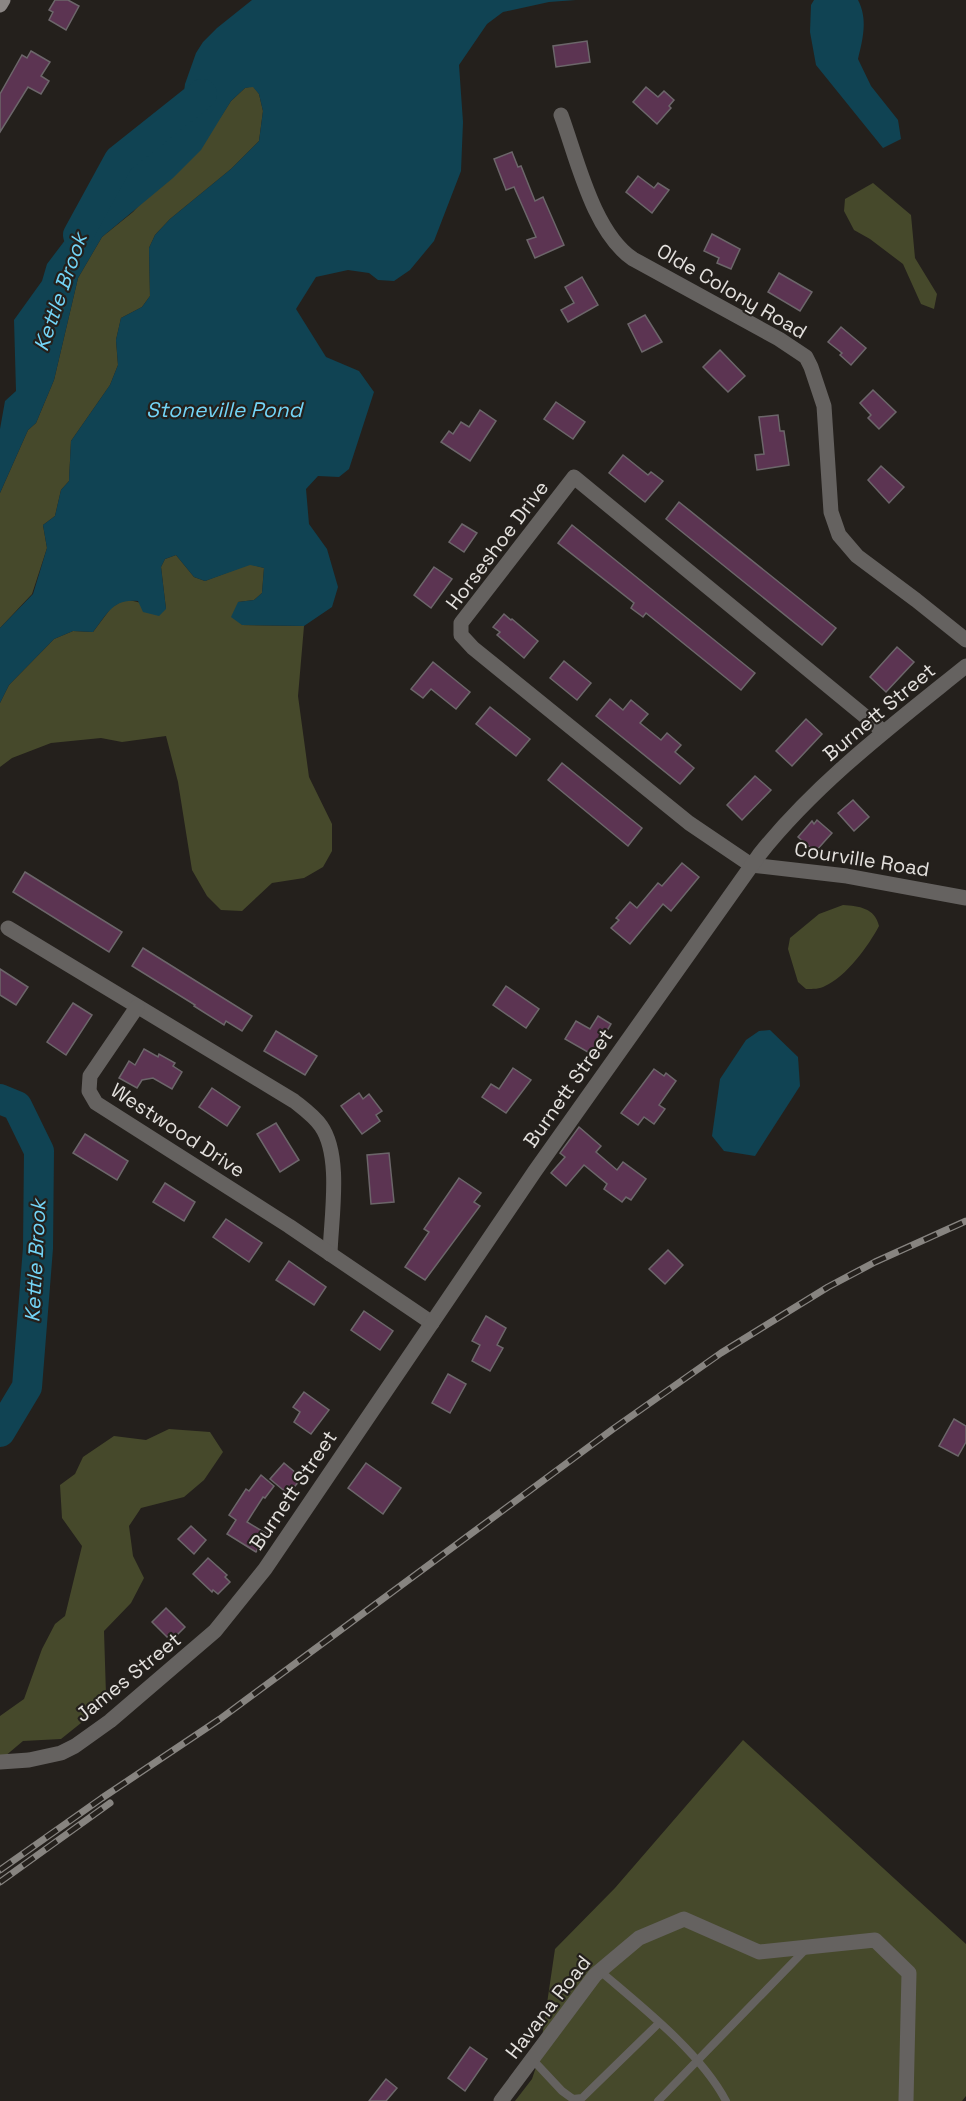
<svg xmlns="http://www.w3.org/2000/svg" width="966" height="2101" font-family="'Space Grotesk',sans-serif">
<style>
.green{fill:#46492b}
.water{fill:#104353}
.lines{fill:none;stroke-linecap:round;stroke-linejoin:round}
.river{stroke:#104353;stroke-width:30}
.building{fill:#5c3452;stroke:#6c666a;stroke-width:1.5}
.service{stroke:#656260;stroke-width:8}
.minor{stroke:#656260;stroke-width:15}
.secondary{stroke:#8b8684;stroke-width:15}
.rail-casing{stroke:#878480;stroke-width:7}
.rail{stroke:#24201c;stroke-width:4.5;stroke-dasharray:14;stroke-linecap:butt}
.labels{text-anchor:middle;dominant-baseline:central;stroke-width:4.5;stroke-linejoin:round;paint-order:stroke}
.street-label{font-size:20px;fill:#e4e1de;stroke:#24201c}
.water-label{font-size:21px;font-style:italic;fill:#73d4f6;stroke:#24201c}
</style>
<rect width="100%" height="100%" fill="#24201c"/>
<!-- green -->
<g class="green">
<path d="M 253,86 L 259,94 L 263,111 L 259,141 L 231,169 L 170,219 L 155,235 L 149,248 L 150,296 L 142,307 L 121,318 L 116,340 L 118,365 L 110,385 L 71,441 L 69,481 L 61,490 L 55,516 L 43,525 L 47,548 L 32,594 L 0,628 L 0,493 L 28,430 L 36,423 L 54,380 L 78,278 L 102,237 L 133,212 L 220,118 L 231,101 L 245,88 Z"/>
<path d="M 873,183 L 911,215 L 915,258 L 937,294 L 934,309 L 921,304 L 903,264 L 870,239 L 854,230 L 844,211 L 845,199 Z"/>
<path d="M 176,555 L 194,577 L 205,581 L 250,564 L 264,568 L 262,593 L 254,600 L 238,602 L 242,625 L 304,626 L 298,696 L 309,777 L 332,824 L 332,851 L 323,867 L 304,878 L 272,883 L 242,911 L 221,910 L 207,896 L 192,870 L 178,782 L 166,736 L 122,742 L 101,738 L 51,743 L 12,758 L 0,767 L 0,703 L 9,685 L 54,639 L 73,631 L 93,632 L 111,608 L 125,599 L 166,609 L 161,567 L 165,559 Z"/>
<path d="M 843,905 C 859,906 875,908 879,926 C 869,945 846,977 825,986 C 820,989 813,989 806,989 L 798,982 L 788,949 L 790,938 L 819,914 Z"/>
<path d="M 169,1429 L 210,1432 L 223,1452 L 204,1480 L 184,1497 L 141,1508 L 129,1526 L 133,1556 L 144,1578 L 131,1603 L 104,1631 L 106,1695 L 90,1709 L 86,1719 L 61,1739 L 23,1741 L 4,1757 L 0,1756 L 0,1716 L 24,1699 L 42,1649 L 55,1624 L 65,1616 L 82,1546 L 62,1518 L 60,1485 L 75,1474 L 83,1457 L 114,1436 L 146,1440 Z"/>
<path d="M 743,1740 L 966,1944 L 966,2096 L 962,2101 L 515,2101 L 532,2079 L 539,2058 L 555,1949 L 615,1888 Z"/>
</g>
<!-- water -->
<g class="water">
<path d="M 252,0 L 576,0 L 549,2 L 503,12 L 487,24 L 459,65 L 463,122 L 461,171 L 434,241 L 410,270 L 394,281 L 378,280 L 369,273 L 348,270 L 316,277 L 296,309 L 326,357 L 359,371 L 374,392 L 349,469 L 339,477 L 318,476 L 306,489 L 309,524 L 327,549 L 338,587 L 332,607 L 304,626 L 242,625 L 231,617 L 238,602 L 254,600 L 262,593 L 264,568 L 250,565 L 205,581 L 194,577 L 176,555 L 165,559 L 161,567 L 166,609 L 159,616 L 143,612 L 138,601 C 113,598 107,614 93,632 L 73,631 L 54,639 L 9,685 L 0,703 L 0,628 L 33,594 L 47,548 L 43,525 L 55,516 L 61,490 L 69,481 L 71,441 L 110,385 L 118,365 L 116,340 L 121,318 L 142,307 L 150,296 L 149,248 L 155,235 L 170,219 L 231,169 L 259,141 L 263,111 L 259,94 L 253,87 L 245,88 L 231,101 L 201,150 L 173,178 L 102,237 L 78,278 L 54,380 L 36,423 L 28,430 L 0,493 L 0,429 L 5,401 L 16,391 L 14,320 L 42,281 L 47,264 L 94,202 L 112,187 L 148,150 L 173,116 L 183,100 L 185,84 L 196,53 L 203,42 L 217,28 Z"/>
<path d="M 814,0 L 858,0 C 868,19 863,39 858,59 L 871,86 L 898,120 L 901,139 L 883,148 L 816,65 L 810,32 L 811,5 Z"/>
<path d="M 770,1030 L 798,1057 L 800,1086 L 755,1156 L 724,1151 L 712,1136 L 720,1079 L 746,1040 L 759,1031 Z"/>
</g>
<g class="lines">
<!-- river -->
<g class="river">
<path d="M 78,235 L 119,160 L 202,94"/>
<path d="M 0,1099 L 17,1106 L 39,1151 L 38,1248 L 27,1387 L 0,1432"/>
</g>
</g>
<!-- building -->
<g class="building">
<path d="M 55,0 L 68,0 L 79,6 L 66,30 L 49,20 L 53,12 L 49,10 Z"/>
<path d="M 587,41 L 590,62 L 556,67 L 553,46 Z"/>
<path d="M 31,51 L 50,62 L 41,76 L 49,81 L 41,94 L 28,87 L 0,132 L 0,94 L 22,55 L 27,58 Z"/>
<path d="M 646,87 L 658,97 L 664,91 L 674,100 L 669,106 L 671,108 L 657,124 L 633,102 Z"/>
<path d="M 512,152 L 518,167 L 521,166 L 535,201 L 543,197 L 564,245 L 535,258 L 527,240 L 536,237 L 514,187 L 506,190 L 494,159 Z"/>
<path d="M 638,176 L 654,188 L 658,183 L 669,190 L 652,213 L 626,192 Z"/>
<path d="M 712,234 L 740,249 L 731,269 L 717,263 L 719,258 L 704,251 Z"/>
<path d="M 779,273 L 812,292 L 800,311 L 768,292 Z"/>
<path d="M 582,277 L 598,305 L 568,322 L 561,310 L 574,303 L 565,287 Z"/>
<path d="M 645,315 L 662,342 L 642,352 L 628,324 Z"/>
<path d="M 841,327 L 866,348 L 851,365 L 840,355 L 842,353 L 828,342 Z"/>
<path d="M 720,350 L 745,376 L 728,392 L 703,367 Z"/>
<path d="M 873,390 L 896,412 L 879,429 L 868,418 L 871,415 L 860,403 Z"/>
<path d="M 556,402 L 585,422 L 573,439 L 544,419 Z"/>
<path d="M 480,410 L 496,421 L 470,461 L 441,442 L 449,431 L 453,434 L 461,422 L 469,427 Z"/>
<path d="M 778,415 L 780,431 L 784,431 L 789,465 L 757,470 L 755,455 L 764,454 L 759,417 Z"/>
<path d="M 623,455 L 648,475 L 651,472 L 663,481 L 645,502 L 609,473 Z"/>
<path d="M 881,466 L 904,487 L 889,503 L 868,480 Z"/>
<path d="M 679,502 L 836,628 L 822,645 L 666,519 Z"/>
<path d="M 462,524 L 477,533 L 464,552 L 449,542 Z"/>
<path d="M 572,525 L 755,673 L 741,690 L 646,613 L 643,617 L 631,608 L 634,603 L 558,543 Z"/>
<path d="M 434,567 L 452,579 L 431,608 L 414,595 Z"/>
<path d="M 504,614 L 511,620 L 512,619 L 538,641 L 524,658 L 497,635 L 500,632 L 493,627 Z"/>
<path d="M 897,647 L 914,662 L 886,692 L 870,677 Z"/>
<path d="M 564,661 L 591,683 L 577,700 L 550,678 Z"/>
<path d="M 433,662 L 470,692 L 456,709 L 431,689 L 423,698 L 411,689 Z"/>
<path d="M 610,699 L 623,710 L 631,700 L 648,714 L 640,723 L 661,740 L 667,733 L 681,745 L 675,752 L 694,768 L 680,784 L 596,716 Z"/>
<path d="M 490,707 L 530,739 L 516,756 L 476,724 Z"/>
<path d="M 806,719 L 822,734 L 792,766 L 776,751 Z"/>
<path d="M 562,763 L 642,828 L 628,846 L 548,780 Z"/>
<path d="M 755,776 L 771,790 L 742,820 L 727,805 Z"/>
<path d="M 853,800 L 869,817 L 854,831 L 838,813 Z"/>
<path d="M 817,820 L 832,833 L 815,852 L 798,837 L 812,821 L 814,824 Z"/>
<path d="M 682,863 L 699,877 L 671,911 L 663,904 L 630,944 L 611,928 L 619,920 L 616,918 L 630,902 L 637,908 L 658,883 L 662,886 Z"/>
<path d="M 25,872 L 122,932 L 109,952 L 13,892 Z"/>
<path d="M 143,948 L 252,1016 L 242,1031 L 226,1021 L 224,1025 L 194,1006 L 195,1005 L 132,966 Z"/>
<path d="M 0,969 L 28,987 L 16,1005 L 0,995 Z"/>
<path d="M 506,986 L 539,1009 L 526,1028 L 493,1005 Z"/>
<path d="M 73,1003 L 92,1015 L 66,1055 L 47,1042 Z"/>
<path d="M 598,1016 L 611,1024 L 593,1055 L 565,1039 L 576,1021 L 590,1029 Z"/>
<path d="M 276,1031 L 317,1056 L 305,1075 L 264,1051 Z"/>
<path d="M 144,1049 L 158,1057 L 159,1054 L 175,1063 L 173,1066 L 182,1072 L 172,1089 L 153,1078 L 142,1080 L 137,1088 L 119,1078 L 129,1061 L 135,1065 Z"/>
<path d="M 513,1068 L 531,1080 L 506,1113 L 482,1097 L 491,1084 L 499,1089 Z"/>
<path d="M 654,1069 L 664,1076 L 666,1073 L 676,1081 L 659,1105 L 665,1109 L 654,1124 L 644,1117 L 638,1125 L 621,1113 Z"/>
<path d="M 212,1088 L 240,1107 L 227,1126 L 199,1107 Z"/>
<path d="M 359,1093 L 363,1099 L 369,1094 L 382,1111 L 376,1115 L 380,1121 L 362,1134 L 341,1106 Z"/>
<path d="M 276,1123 L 299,1160 L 280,1172 L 257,1134 Z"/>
<path d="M 579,1127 L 601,1146 L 596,1152 L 617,1170 L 623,1162 L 646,1179 L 631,1200 L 626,1197 L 622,1202 L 604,1189 L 607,1184 L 584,1165 L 566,1186 L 551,1173 L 565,1157 L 560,1153 Z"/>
<path d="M 85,1134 L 128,1161 L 117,1180 L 73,1153 Z"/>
<path d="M 389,1153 L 394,1202 L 371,1204 L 367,1155 Z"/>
<path d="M 459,1178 L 481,1193 L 474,1202 L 480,1206 L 425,1280 L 405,1267 L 429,1232 L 424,1229 Z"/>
<path d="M 165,1183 L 195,1202 L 184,1221 L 153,1202 Z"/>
<path d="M 226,1219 L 262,1243 L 249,1262 L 213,1237 Z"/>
<path d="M 668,1250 L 683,1265 L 665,1284 L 649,1269 Z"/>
<path d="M 289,1261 L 326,1287 L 314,1305 L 276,1280 Z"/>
<path d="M 364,1311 L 393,1331 L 380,1350 L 351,1330 Z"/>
<path d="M 486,1316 L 506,1328 L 497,1345 L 503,1348 L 490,1371 L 472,1361 L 480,1345 L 472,1341 Z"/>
<path d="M 448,1374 L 466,1384 L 450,1413 L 432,1403 Z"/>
<path d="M 304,1392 L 329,1410 L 311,1434 L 294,1422 L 300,1412 L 293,1407 Z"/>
<path d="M 954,1419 L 966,1426 L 966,1442 L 958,1456 L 939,1446 Z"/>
<path d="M 284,1463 L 302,1478 L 288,1494 L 270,1479 Z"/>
<path d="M 366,1463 L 401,1488 L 383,1514 L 348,1488 Z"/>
<path d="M 261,1475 L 274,1486 L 265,1498 L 263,1497 L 247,1522 L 267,1534 L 256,1552 L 227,1534 L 236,1520 L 229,1515 L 246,1489 L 249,1491 Z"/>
<path d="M 191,1526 L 206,1540 L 194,1554 L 178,1539 Z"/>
<path d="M 208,1558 L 227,1575 L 225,1577 L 230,1582 L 218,1594 L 213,1590 L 212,1592 L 193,1574 Z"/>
<path d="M 166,1608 L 185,1627 L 174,1638 L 170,1634 L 167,1637 L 152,1622 Z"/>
<path d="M 470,2047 L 487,2059 L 465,2091 L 448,2078 Z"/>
<path d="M 386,2079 L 397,2088 L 386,2101 L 369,2101 Z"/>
</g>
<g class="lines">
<!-- service -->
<g class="service">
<path d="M 600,1971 C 642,2007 700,2052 726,2101"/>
<path d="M 532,2059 L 562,2091 L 573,2099 L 582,2098 L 659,2023"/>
<path d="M 658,2101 L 806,1949"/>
</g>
<!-- minor -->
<g class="minor">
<path d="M 561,115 C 577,158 593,232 633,259 L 779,339 L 806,357 L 811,367 L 824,406 L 831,512 L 839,535 L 857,556 L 916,600 L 966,640"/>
<path d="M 884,732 L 574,477 L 461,623 L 461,635 L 473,648 L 689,823 L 751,865 L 847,876 L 966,898"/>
<path d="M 8,928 L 294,1101 C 304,1109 314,1116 321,1126 C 342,1156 331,1218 330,1254"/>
<path d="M 137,1007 L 90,1076 L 89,1091 L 96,1103 L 289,1226 L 432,1323"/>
<path d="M 0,1762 L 29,1760 L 61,1753 L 75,1746 L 110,1721 L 215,1631 L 265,1569 L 535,1171 L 759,855 C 817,782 894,724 966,666"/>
<path d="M 501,2101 L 595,1975 L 639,1938 L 684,1919 L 759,1952 L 875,1940 L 909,1973 L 906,2101"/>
</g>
<!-- secondary -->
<path class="secondary" d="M 0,5 L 3,0"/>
<defs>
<g id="rail">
<path d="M 0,1870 L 102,1798 L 220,1719 L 613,1429 L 721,1353 L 828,1287 L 875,1262 L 966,1221"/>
<path d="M 0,1882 L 110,1803"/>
</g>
</defs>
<!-- rail casing -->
<use href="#rail" class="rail-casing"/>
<!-- rail -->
<use href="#rail" class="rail"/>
</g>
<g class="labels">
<!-- street labels -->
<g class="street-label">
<text transform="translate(732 291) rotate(30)">Olde Colony Road</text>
<text transform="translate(497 545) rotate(-53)">Horseshoe Drive</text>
<text transform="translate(879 712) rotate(-40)">Burnett Street</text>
<text transform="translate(862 859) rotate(9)">Courville Road</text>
<text transform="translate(568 1088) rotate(-55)">Burnett Street</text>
<text transform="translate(178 1130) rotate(33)">Westwood Drive</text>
<text transform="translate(293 1490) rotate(-56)">Burnett Street</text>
<text transform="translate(128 1677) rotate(-39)">James Street</text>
<text transform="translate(548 2007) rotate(-52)">Havana Road</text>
</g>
<!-- water labels -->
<g class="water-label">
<text transform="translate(60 292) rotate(-71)">Kettle Brook</text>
<text x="224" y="409">Stoneville Pond</text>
<text transform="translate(35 1261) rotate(-87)">Kettle Brook</text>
</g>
</g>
</svg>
